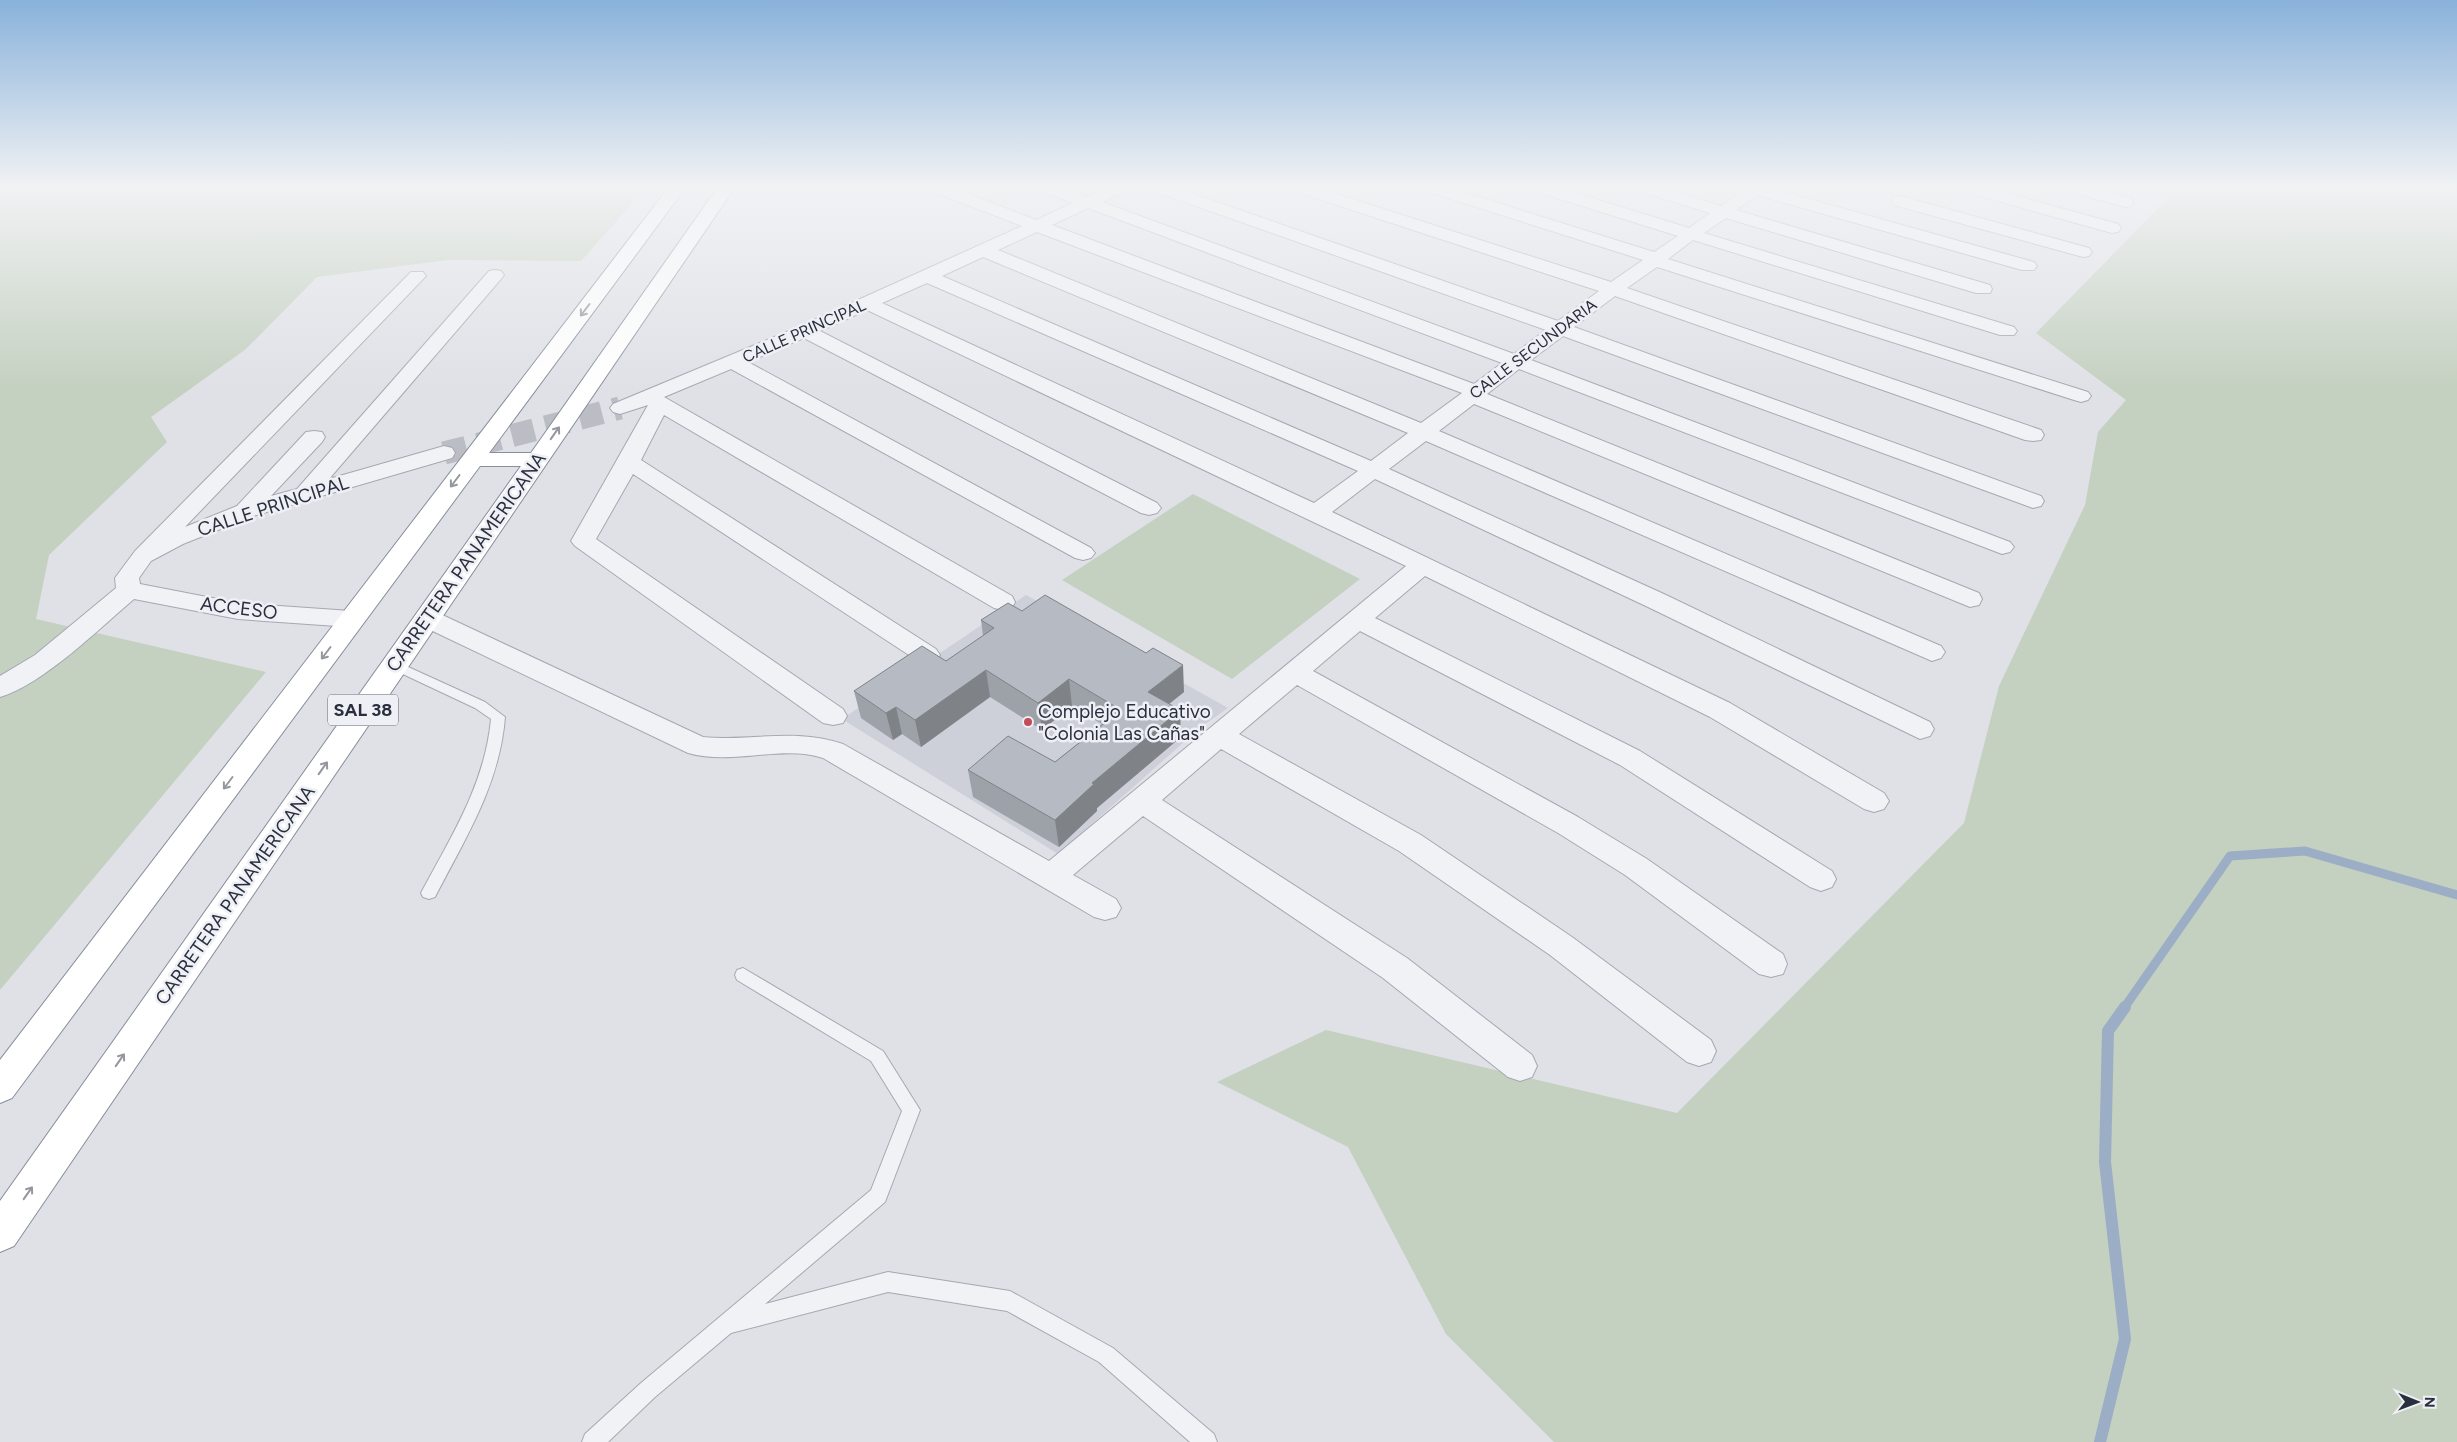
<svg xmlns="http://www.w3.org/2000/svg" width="2457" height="1442" font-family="Figtree,sans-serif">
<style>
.built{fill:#cdd0d9}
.green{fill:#c4d0c0}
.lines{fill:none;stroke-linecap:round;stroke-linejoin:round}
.stream-far1{stroke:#9caec5;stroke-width:9}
.stream{stroke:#9caec5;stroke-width:12}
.street-tunnel{stroke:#bbbdc5;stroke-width:23;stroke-dasharray:23 12;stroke-linecap:butt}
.lane-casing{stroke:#a5a8b1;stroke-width:2}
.street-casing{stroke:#a5a8b1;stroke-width:2}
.highway-casing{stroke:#878f9c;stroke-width:2}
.lane{fill:#f1f2f6;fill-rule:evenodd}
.street{fill:#f1f2f6;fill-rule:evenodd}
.highway{fill:#fff;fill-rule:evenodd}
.wall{fill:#9da1a8}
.shaded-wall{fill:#7f8388}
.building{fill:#b6bbc3;stroke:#7f8388}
.oneway{stroke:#94979e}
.poi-dot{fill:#c44b58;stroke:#eef0f5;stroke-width:2}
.labels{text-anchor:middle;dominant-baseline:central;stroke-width:5;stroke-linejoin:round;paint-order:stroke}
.far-street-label{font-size:16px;fill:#292f3d;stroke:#eef0f5}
.shield{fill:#eef0f5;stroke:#646974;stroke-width:1}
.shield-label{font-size:18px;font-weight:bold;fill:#292f3d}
.street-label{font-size:19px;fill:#292f3d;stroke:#eef0f5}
.poi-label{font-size:19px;fill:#292f3d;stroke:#eef0f5;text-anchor:start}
</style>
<rect width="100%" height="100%" fill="#dfe1e7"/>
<!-- built -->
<path class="built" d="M 1026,595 L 1228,708 L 1202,726 L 1058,854 L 842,719 Z"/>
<!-- green -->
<g class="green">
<path d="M 0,187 L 647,187 L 581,261 L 448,260 L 317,277 L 246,349 L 151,417 L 167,442 L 49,555 L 36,619 L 266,672 L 0,990 Z"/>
<path d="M 2145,187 L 2457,187 L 2457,1442 L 1554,1442 L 1446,1334 L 1348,1147 L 1217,1082 L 1326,1030 L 1677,1113 L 1964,823 L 1999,686 L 2085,505 L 2098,432 L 2126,400 L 2036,333 L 2171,195 Z"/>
<path d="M 1193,494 L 1360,579 L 1232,679 L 1062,580 Z"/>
</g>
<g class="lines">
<!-- stream-far1 -->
<path class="stream-far1" d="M 2124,1008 L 2230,856 L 2305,851 L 2457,895"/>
<!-- stream -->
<path class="stream" d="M 2100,1442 L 2125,1339 L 2105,1162 L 2108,1031 L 2125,1007"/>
<!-- street-tunnel -->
<path class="street-tunnel" d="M 444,453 L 620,408"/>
<defs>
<g id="lane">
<path d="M 395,661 L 485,702 L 505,717 C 500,784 465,839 435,897 L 429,899 L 423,897 L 421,893 C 451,837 485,784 491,719 L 475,708 L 390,668 L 388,665 Z"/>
<path d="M 743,968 L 883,1051 L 920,1110 L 885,1202 L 765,1304 L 888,1272 L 1010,1291 L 1113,1348 L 1214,1434 L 1217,1442 L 1190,1442 L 1099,1362 L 1007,1311 L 888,1292 L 731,1333 L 655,1397 L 608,1442 L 582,1442 L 585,1434 L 641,1383 L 871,1190 L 902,1111 L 871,1061 L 737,980 L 735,975 L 737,970 Z"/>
</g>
<g id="street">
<path d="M 933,187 L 951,187 L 1036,220 L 1073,203 L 1040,190 L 1038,187 L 1062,187 L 1087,197 L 1108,187 L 1130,187 L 1102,202 L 1514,354 L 1546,330 L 1151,190 L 1149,187 L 1174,187 L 1558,321 L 1599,291 L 1291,190 L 1289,187 L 1315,187 L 1611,282 L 1643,260 L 1423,190 L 1421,187 L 1447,187 L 1654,252 L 1678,236 L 1531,190 L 1529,187 L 1556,187 L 1689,228 L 1710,213 L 1635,190 L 1633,187 L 1660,187 L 1721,206 L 1742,191 L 1738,187 L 1766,187 L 2034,262 L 2037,266 L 2034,270 L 2022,270 L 1757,195 L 1736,210 L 1990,285 L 1992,289 L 1990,293 L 1976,293 L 1726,218 L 1704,233 L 2014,327 L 2017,331 L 2014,335 L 2000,335 L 1693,240 L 1668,259 L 2088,392 L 2091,396 L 2088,400 L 2081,402 L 2074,400 L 1657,267 L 1627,288 L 2041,430 L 2044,435 L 2041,440 L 2033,441 L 2025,440 L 1615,296 L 1574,327 L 2041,496 L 2044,501 L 2041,506 L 2033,508 L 1563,336 L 1531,360 L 2010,542 L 2014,547 L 2010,552 L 2002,554 L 1519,369 L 1487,394 L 1979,593 L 1982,599 L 1979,605 L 1970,607 L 1474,404 L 1439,431 L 1941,646 L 1945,652 L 1941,658 L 1932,661 L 1426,441 L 1389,469 L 1666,595 L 1930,722 L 1934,729 L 1930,736 L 1920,739 L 1648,607 L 1375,479 L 1332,512 L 1730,703 L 1884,793 L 1889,801 L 1884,809 L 1874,812 L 1864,809 L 1710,717 L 1425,576 L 1375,618 L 1640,751 L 1832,871 L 1836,879 L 1832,887 L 1821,891 L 1810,887 L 1620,765 L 1360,631 L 1313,671 L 1578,817 L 1647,859 L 1783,954 L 1787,964 L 1783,974 L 1771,977 L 1759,974 L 1625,875 L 1558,833 L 1297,685 L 1239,734 L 1421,835 L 1572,937 L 1711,1040 L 1716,1051 L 1711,1062 L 1699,1066 L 1687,1062 L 1550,955 L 1399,851 L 1221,749 L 1162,800 L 1407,958 L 1532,1055 L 1537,1066 L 1532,1077 L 1520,1081 L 1508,1077 L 1383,978 L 1143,816 L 1073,875 L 1116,899 L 1121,908 L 1116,917 L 1105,920 L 1094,917 L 823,758 C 782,744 733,766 688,753 L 418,624 L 414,618 L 418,612 L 427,610 L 436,612 L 703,737 C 754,742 792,727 843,744 L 1049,861 L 1406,566 L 867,310 L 820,331 L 1157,503 L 1161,508 L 1157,513 L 1149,515 L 1141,513 L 804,338 L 748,362 L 1091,548 L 1095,553 L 1091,558 L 1083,560 L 1075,558 L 731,369 L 664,397 L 1012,596 L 1015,602 L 1012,608 L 1003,610 L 994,608 L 664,415 L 641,460 L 936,649 L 940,655 L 936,661 L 927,664 L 918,661 L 633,474 L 596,539 L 843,709 L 847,716 L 843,723 L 833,725 L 823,723 L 575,546 L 571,541 L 648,405 L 620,414 L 613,412 L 610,408 L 613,404 L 798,327 L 1022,226 L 934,192 ZM 1088,208 L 1502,363 L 1474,384 L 1052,225 ZM 1037,232 L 1462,393 L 1421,423 L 998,250 ZM 983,257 L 1408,433 L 1371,461 L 942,276 ZM 927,283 L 1358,471 L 1314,503 L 882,303 Z"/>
<path d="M 1956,187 L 1984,187 L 2118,224 L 2121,228 L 2118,232 L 2112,233 L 1958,190 Z"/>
<path d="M 2062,187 L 2090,187 L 2131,198 L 2133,202 L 2131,206 L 2125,207 L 2064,190 Z"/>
<path d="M 1900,196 L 2089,248 L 2092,252 L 2089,256 L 2083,257 L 1894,205 L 1892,201 L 1894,197 Z"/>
<path d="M 495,270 L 501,271 L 504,275 L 501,279 L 329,479 L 444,446 L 452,448 L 455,453 L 452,458 L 253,516 L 183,544 L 151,561 L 139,578 L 140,584 L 238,603 L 351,611 L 360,613 L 364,619 L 360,625 L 351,627 L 238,619 L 134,599 C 100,628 42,685 0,697 L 0,676 L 35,655 L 116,588 L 115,578 L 135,551 L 411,272 L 423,272 L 426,276 L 185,527 L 237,506 L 306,432 L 314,431 L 322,432 L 325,437 L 322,442 L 271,496 L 297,489 L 489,271 Z"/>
</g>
<path id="highway" d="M 669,187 L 686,187 L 489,453 L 531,453 L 718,187 L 735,187 L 14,1246 L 0,1252 L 0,1201 L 521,466 L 480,466 L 12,1098 L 0,1103 L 0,1060 Z"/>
</defs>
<!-- lane casing -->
<use href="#lane" class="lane-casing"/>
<!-- street casing -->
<use href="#street" class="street-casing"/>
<!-- highway casing -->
<use href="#highway" class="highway-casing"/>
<!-- lane -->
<use href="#lane" class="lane"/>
<!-- street -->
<use href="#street" class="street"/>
<!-- highway -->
<use href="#highway" class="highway"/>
</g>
<!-- wall -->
<path class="wall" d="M 1022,611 L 1184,692 L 1169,704 L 1181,737 L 1097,808 L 1097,811 L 1059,847 L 973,797 L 968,770 L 1055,762 L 1102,724 L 1072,706 L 1042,730 L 990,697 L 921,747 L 902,734 L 893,740 L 861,718 L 854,691 L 946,661 L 983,636 L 981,620 Z"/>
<!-- shaded-wall -->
<g class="shaded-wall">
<path d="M 1183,665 L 1184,692 L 1150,719 L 1148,692 Z"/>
<path d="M 986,670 L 990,697 L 921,747 L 915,720 Z"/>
<path d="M 1069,679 L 1072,706 L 1042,730 L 1038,703 Z"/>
<path d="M 896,707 L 902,734 L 893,740 L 886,713 Z"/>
<path d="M 1180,710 L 1181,737 L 1097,808 L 1097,811 L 1059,847 L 1055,820 L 1092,783 Z"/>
</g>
<!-- building -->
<path class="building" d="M 1045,595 L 1146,653 L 1153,648 L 1183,665 L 1148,692 L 1180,710 L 1092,783 L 1094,784 L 1055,820 L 968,770 L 1008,736 L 1055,762 L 1121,710 L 1069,679 L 1038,703 L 986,670 L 915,720 L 896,707 L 886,713 L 854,691 L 922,646 L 946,661 L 994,628 L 981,620 L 1008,603 L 1022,611 Z"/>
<!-- one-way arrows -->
<defs><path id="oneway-shaft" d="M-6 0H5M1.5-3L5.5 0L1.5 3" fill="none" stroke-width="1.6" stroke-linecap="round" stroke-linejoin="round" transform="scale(1.25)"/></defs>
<g class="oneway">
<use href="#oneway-shaft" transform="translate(585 310) rotate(127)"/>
<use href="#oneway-shaft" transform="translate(555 433) rotate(-55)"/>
<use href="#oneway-shaft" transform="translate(455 481) rotate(127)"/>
<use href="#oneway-shaft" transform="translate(326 653) rotate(127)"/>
<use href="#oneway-shaft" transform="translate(323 768) rotate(-55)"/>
<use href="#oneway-shaft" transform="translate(228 783) rotate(127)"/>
<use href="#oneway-shaft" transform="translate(120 1060) rotate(-55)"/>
<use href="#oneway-shaft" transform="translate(28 1193) rotate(-55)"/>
</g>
<!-- sky -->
<linearGradient id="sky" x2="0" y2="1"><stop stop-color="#89b2da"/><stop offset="0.48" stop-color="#f1f2f4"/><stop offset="1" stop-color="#f1f2f4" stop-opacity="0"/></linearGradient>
<rect width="2457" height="389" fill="url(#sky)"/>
<!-- markers -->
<circle class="poi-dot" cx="1028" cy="722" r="5"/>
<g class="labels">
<!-- far-street labels -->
<g class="far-street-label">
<text transform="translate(804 331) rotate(-24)">CALLE PRINCIPAL</text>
<text transform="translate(1533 349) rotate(-37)">CALLE SECUNDARIA</text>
</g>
<!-- shield labels -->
<rect class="shield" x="328" y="694.5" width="70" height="31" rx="4"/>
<g class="shield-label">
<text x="363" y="710">SAL 38</text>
</g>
<!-- street labels -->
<g class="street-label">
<text transform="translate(273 506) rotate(-18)">CALLE PRINCIPAL</text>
<text transform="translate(466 562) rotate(-55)">CARRETERA PANAMERICANA</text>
<text transform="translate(239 608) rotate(7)">ACCESO</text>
<text transform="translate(235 895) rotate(-55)">CARRETERA PANAMERICANA</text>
</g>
<!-- poi labels -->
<g class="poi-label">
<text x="1038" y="711">Complejo Educativo<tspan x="1038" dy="22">"Colonia Las Cañas"</tspan></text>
</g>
</g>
<!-- north arrow -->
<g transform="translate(2417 1402) rotate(91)" stroke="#eef0f5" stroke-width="4" paint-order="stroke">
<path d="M0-4L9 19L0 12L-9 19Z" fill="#292f3d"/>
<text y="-8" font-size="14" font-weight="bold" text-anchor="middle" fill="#292f3d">N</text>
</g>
</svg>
